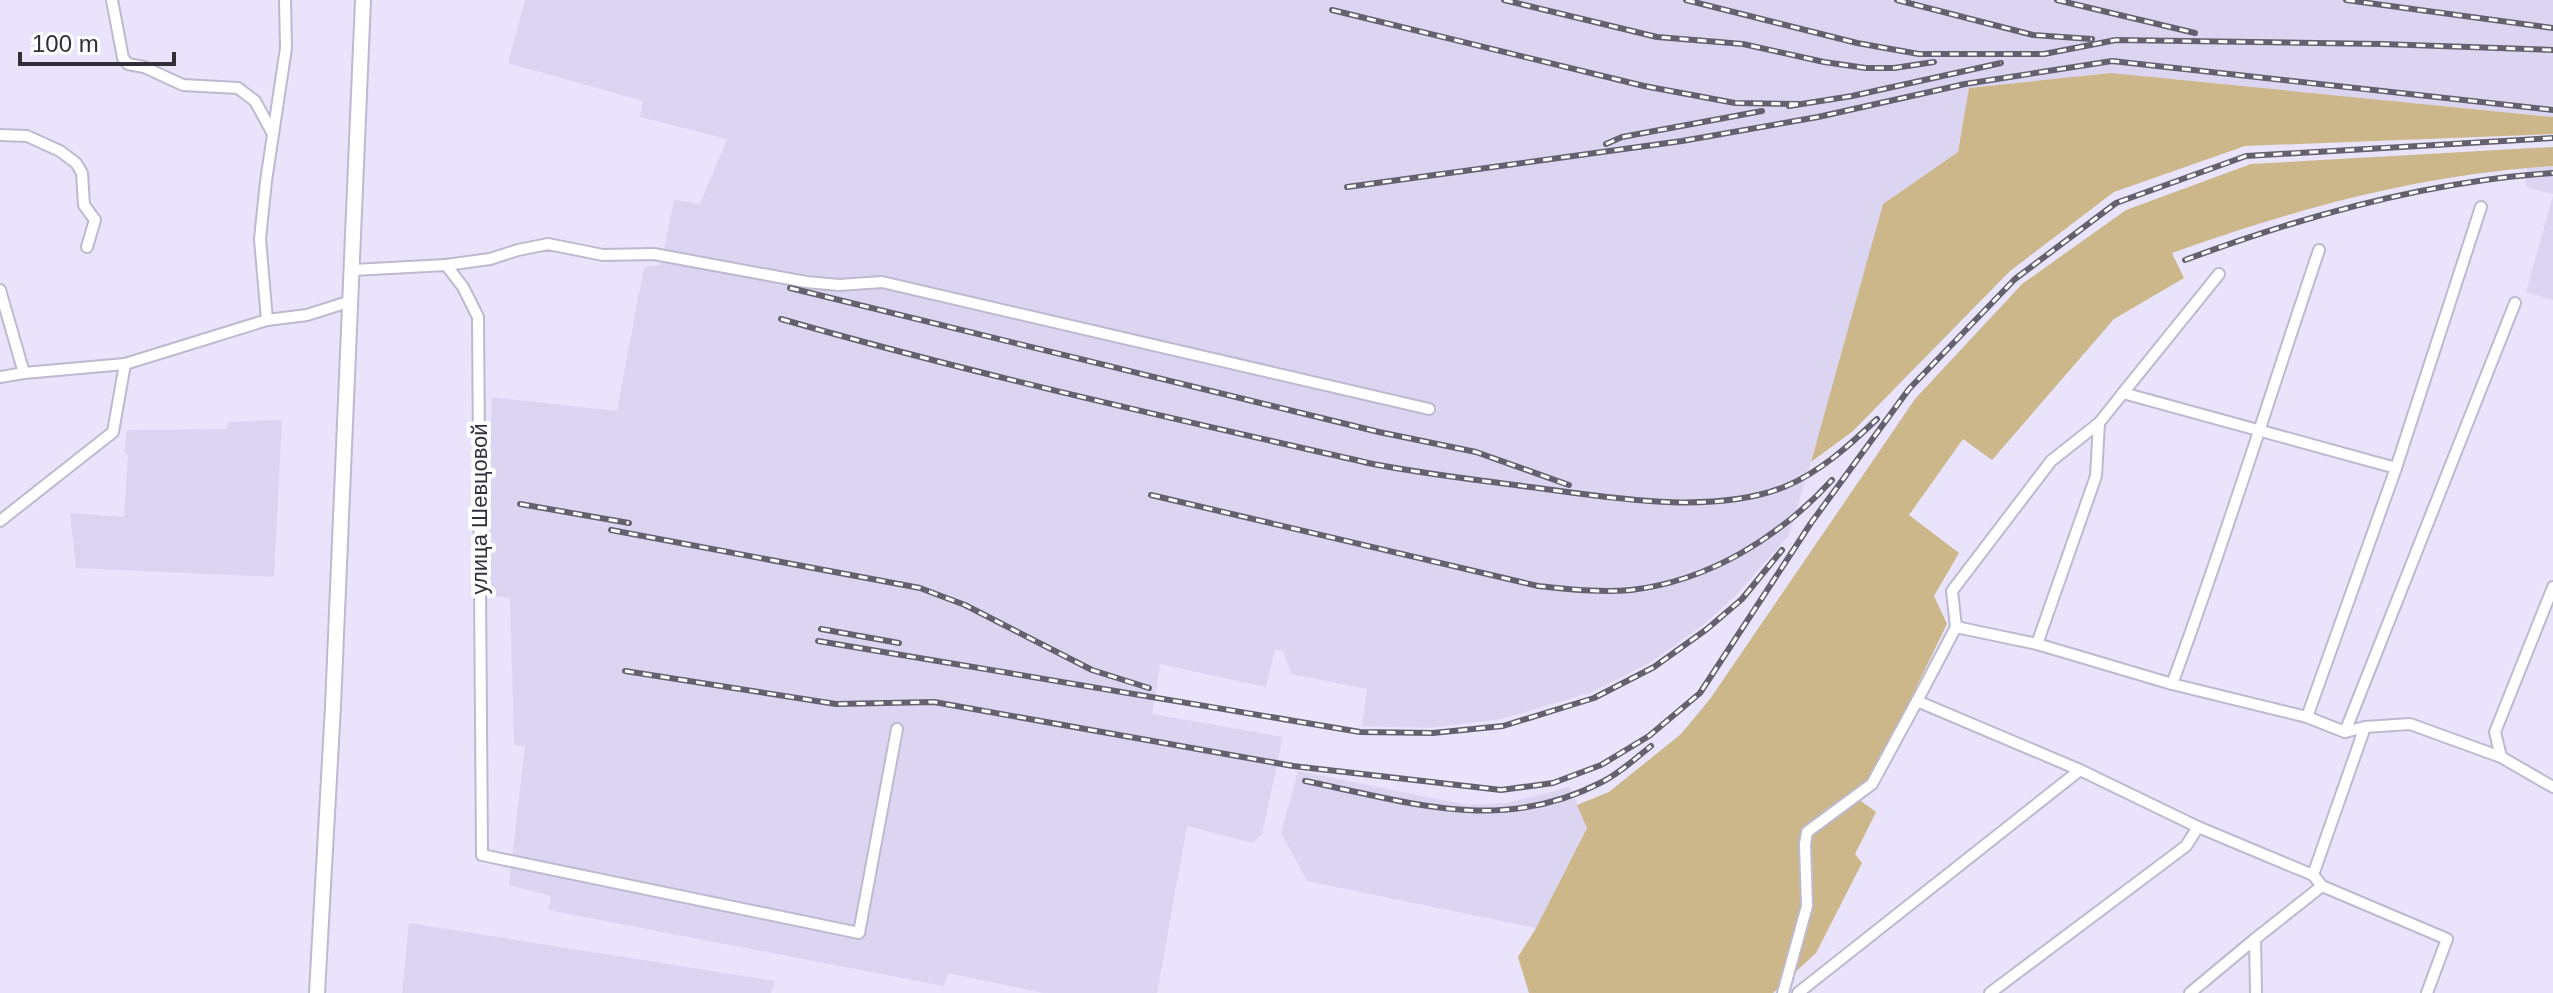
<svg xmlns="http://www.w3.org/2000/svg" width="2553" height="993" font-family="Arial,sans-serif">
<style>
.built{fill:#dbd5f2}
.green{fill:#ccb78a}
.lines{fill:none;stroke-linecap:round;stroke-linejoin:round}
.minor-casing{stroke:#beb9cf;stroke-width:14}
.major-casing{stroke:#beb9cf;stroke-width:18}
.minor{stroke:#fff;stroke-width:10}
.major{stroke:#fff;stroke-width:14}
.rail-casing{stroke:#64616e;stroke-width:6}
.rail{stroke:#fff;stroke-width:3;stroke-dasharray:9;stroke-linecap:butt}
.labels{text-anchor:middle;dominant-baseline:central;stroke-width:8;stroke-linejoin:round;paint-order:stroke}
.street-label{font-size:22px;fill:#312f37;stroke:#fff}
</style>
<rect width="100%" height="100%" fill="#e9e3fb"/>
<!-- built -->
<g class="built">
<path d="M 525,0 L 2553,0 L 2553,117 L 2111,73 L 1970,88 L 1958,152 L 1883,204 L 1833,387 L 1789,535 L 1737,594 L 1704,624 L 1653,661 L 1592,692 L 1501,719 L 1428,728 L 1362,726 L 1367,689 L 1291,674 L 1283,650 L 1275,650 L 1266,687 L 1160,664 L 1152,714 L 1283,737 L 1262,834 L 1253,843 L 1187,826 L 1157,993 L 1043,993 L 948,973 L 944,986 L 548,910 L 551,896 L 509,885 L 525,746 L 514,745 L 510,598 L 486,595 L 492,397 L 617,411 L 644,267 L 661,265 L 674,200 L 700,204 L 727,139 L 640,117 L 643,101 L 508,63 Z"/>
<path d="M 2553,166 L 2553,194 L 2526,187 L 2527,168 Z"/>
<path d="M 2553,196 L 2553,300 L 2526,292 Z"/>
<path d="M 282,420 L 274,577 L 76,568 L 70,513 L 124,517 L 128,456 L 124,451 L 127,430 L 227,429 L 228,422 Z"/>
<path d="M 1298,771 L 1467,805 L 1507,803 L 1570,787 L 1587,827 L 1536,928 L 1307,881 L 1281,833 Z"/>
<path d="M 409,923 L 775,981 L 771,993 L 402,993 Z"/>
</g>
<!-- green -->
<g class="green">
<path d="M 2111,73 L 2553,117 L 2553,134 L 2245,146 L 2114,192 L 2010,271 L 1853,431 L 1811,462 L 1883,204 L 1958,152 L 1969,88 Z"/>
<path d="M 2553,147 L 2553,166 C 2419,175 2298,208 2172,253 L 2184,278 L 2114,319 L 1992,460 L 1963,439 L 1909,515 L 1959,553 L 1934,596 L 1947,624 L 1861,801 L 1876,812 L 1855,854 L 1862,863 L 1816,953 L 1773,993 L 1529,993 L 1518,957 L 1536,928 L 1587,828 L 1577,805 L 1609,792 L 1681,734 L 1710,699 L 1915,399 L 2022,284 L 2126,210 L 2251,164 Z"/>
</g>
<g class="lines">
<defs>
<g id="minor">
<path d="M 112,0 L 123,58 L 128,64 L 144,67 L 183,85 L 238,88 L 255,101 L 273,134"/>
<path d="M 0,135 L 27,136 L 60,151 L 76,163 L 82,173 L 84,205 L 95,220 L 87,247"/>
<path d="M 446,265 L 490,259 L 518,250 L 548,244 L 603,255 L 654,254 L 806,282 L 839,285 L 882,282 L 1429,409"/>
<path d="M 353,270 L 446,265 L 463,287 L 478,317 L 482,855 L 859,933 L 897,729"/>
<path d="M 0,290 L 24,373 L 125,364"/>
<path d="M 267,320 L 260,239 L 266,181 L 286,48 L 285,0"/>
<path d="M 0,377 L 24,373"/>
<path d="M 2123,393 L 2219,274"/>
<path d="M 0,521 L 113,432 L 125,364 L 267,320 L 307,315 L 351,301"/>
<path d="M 1956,627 L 1952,591 L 2051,461 L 2099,423 L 2123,393 L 2396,468"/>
<path d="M 2037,644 L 2096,476 L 2099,423"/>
<path d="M 2172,684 C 2225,541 2270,395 2319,250"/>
<path d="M 1917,701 L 1956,627 L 2037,644 L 2172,684 L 2307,717 L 2345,732 L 2365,727 L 2410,724 L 2501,757 L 2553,787"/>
<path d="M 2307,717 L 2396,468 L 2481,207"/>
<path d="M 2345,732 L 2515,303"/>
<path d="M 2501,757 L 2495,732 L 2553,587"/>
<path d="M 2313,875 L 2365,727"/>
<path d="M 1783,993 L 1807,906 L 1805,844 L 1807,832 L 1872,784 L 1917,701 L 2080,770 L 2198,827 L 2313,875 L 2322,886 L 2447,939 L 2427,993"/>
<path d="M 1798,993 L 2080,770"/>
<path d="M 1990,993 L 2186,846 L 2198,827"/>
<path d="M 2190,993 L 2255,939"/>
<path d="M 2256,993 L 2255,939 L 2322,886"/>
</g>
<path id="major" d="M 317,993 L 333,706 L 363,0"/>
</defs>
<!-- minor casing -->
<use href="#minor" class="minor-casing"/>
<!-- major casing -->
<use href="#major" class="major-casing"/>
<!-- minor -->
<use href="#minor" class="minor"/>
<!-- major -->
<use href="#major" class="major"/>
<defs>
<g id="rail">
<path d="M 1504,0 L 1657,37 L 1743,44 L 1824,62 L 1866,68 L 1894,68 L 1934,62"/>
<path d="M 1686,0 L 1857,43 L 1919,54 L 2044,54 L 2116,40 L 2381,44 L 2553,50"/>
<path d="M 1897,0 L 2033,35 L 2092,39"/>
<path d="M 2057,0 L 2195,33"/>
<path d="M 2346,0 L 2553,28"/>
<path d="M 1332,10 L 1644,86 L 1735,103 L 1798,104"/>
<path d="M 1789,106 L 1852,96 L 2001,63"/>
<path d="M 1606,144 L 1622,137 L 1762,111"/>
<path d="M 1347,187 L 1682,141 L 1818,117 L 1965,84 L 2112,61 L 2553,110"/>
<path d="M 2185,260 C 2300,217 2430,181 2553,173"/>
<path d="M 790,288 L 1379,432 L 1476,452 L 1569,485"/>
<path d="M 781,319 C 977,375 1175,419 1373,464 C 1425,474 1478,480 1530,487 C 1606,497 1711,516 1784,487 C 1819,473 1850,445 1877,419"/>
<path d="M 1151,495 L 1538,586 C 1569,589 1600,593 1631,590 C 1709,581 1780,537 1832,480"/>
<path d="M 520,504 L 629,523"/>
<path d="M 611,530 L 920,588 L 965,605 L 1092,670 L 1149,688"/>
<path d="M 821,629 L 899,643"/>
<path d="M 818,641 L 1360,732 L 1433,733 L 1503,726 L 1594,698 L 1654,667 L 1707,629 L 1742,599 L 1782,550"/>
<path d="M 625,671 L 836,704 L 934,702 L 1293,766 L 1501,790 L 1553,783 L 1601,765 L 1649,736 L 1700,693 L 1811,523 L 1909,389 L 2015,279 L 2116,203 L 2246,156 L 2553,138"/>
<path d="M 1305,781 C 1410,802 1500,835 1602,782 C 1620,773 1636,758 1651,746"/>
</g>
</defs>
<!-- rail casing -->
<use href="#rail" class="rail-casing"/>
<!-- rail -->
<use href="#rail" class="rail"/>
</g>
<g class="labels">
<!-- street labels -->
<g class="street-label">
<text transform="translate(479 509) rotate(-90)">улица Шевцовой</text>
</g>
</g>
<!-- scale -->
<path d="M20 52v12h154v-12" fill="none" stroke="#312f37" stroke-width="4"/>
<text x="32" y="52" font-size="24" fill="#312f37" stroke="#ffffff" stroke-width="6" paint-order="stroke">100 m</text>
</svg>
